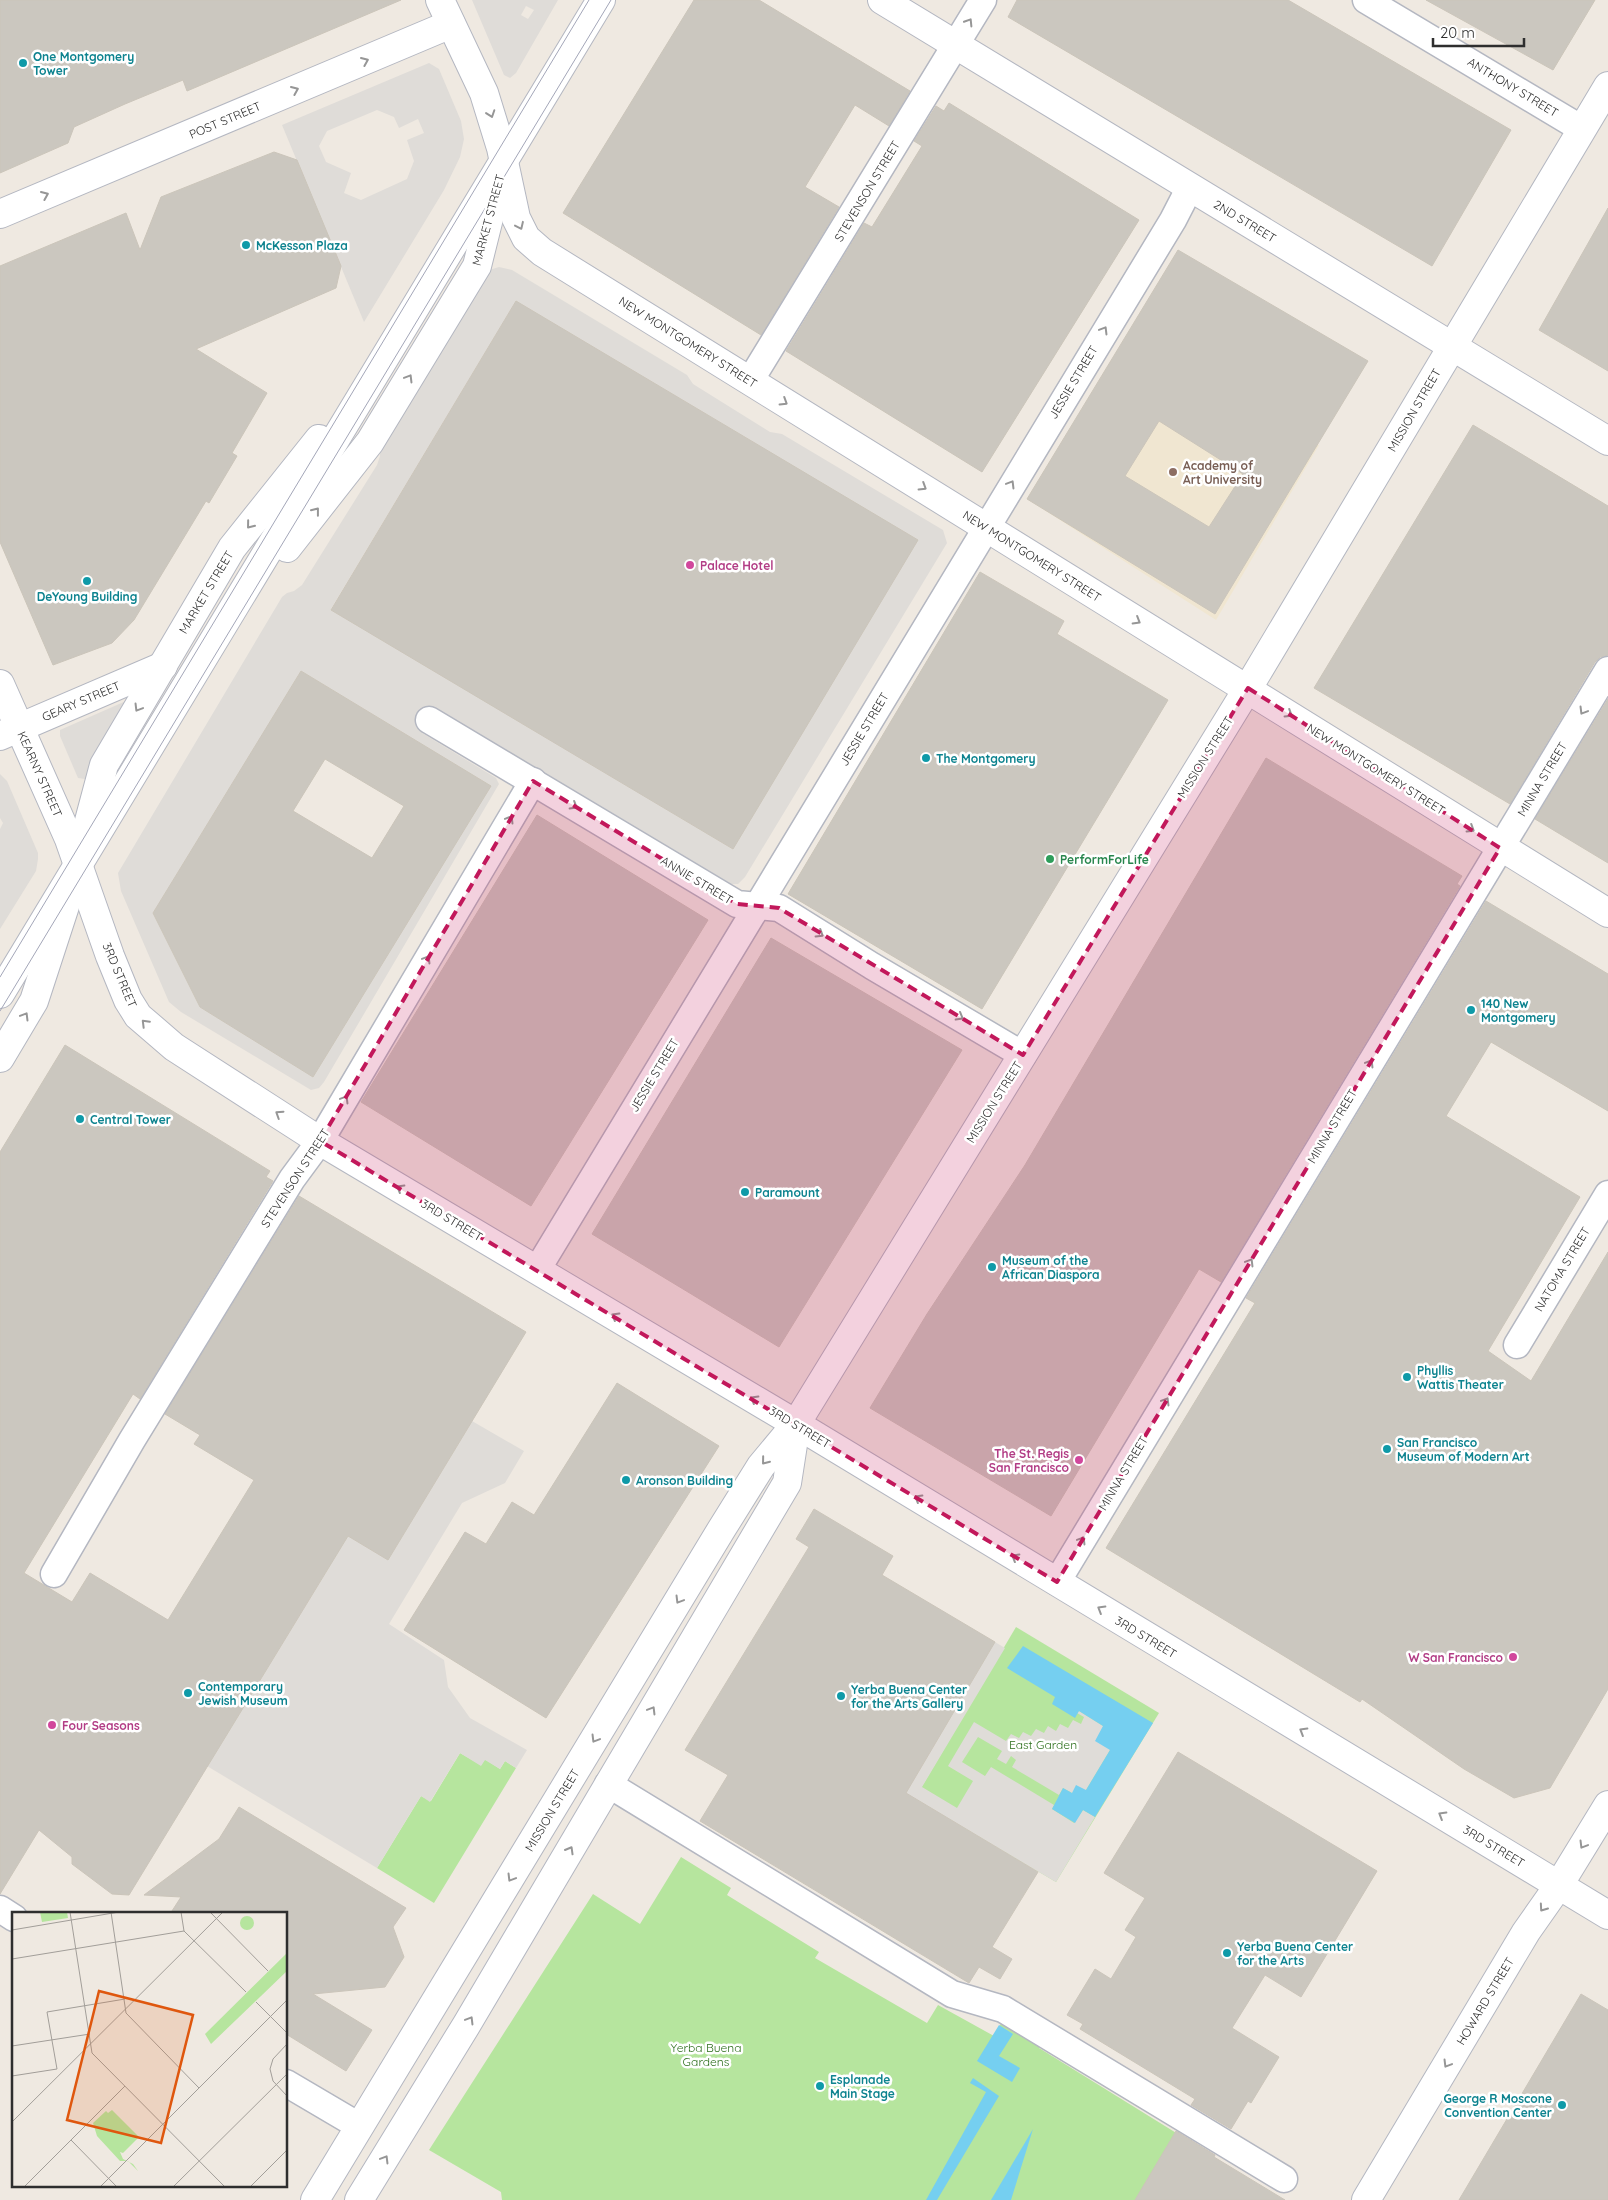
<svg xmlns="http://www.w3.org/2000/svg" width="1608" height="2200" font-family="Quicksand,sans-serif">
<style>
.education{fill:#f0e6d1}
.green{fill:#b6e59e}
.plaza{fill:#dfdcd8;fill-rule:evenodd}
.water{fill:#75cff0}
.building{fill:#cbc7bf;stroke:#cbc5ba;fill-rule:evenodd}
.lines{fill:none;stroke-linecap:round;stroke-linejoin:round}
.street-casing{stroke:#b4b7c1;stroke-width:29}
.secondary-casing{stroke:#b4b7c1;stroke-width:30}
.street{stroke:#fff;stroke-width:26}
.secondary{stroke:#fff;stroke-width:28}
.tram{stroke:#a3a6b8;stroke-width:1}
.oneway{stroke:#969696}
.marked{fill:#c2185b;fill-opacity:0.2;stroke:#c2185b;stroke-width:4;stroke-dasharray:10 6;stroke-linejoin:round}
.culture-dot{fill:#0f9aa8;stroke:#fff;stroke-width:2}
.education-dot{fill:#8d6e63;stroke:#fff;stroke-width:2}
.hotel-dot{fill:#d1479c;stroke:#fff;stroke-width:2}
.leisure-dot{fill:#2e9e5b;stroke:#fff;stroke-width:2}
.labels{text-anchor:middle;dominant-baseline:central;stroke-width:5;stroke-linejoin:round;paint-order:stroke}
.culture-label{font-size:12px;font-weight:bold;fill:#0d838f;stroke:#fff;text-anchor:start}
.street-label{font-size:12px;fill:#2e2e2e;stroke:#fff}
.education-label{font-size:12px;font-weight:bold;fill:#785e54;stroke:#fff;text-anchor:start}
.hotel-label{font-size:12px;font-weight:bold;fill:#b23c85;stroke:#fff;text-anchor:start}
.leisure-label{font-size:12px;font-weight:bold;fill:#27864d;stroke:#fff;text-anchor:start}
.park-label{font-size:12px;fill:#2c6e1b;stroke:#fff}
.inset-road{fill:none;stroke:#a29e99;stroke-width:1}
.view{fill:#df570e;fill-opacity:0.15;stroke:#df570e;stroke-width:2.5}
.inset-edge{fill:none;stroke:#2e2e2e;stroke-width:2.5}
</style>
<rect width="100%" height="100%" fill="#efe9e1"/>
<!-- education -->
<path class="education" d="M 1131,330 L 1319,445 L 1216,620 L 1027,499 Z"/>
<!-- green -->
<g class="green">
<path d="M 1016,1627 L 1159,1713 L 1056,1882 L 915,1798 Z"/>
<path d="M 460,1753 L 481,1765 L 485,1759 L 500,1769 L 505,1761 L 516,1768 L 434,1903 L 377,1868 L 421,1796 L 431,1801 Z"/>
<path d="M 681,1857 L 731,1888 L 727,1895 L 819,1952 L 815,1958 L 927,2023 L 938,2005 L 994,2036 L 1003,2020 L 1041,2044 L 1039,2048 L 1194,2144 L 1220,2200 L 502,2200 L 501,2192 L 429,2150 L 593,1894 L 640,1924 Z"/>
</g>
<!-- plaza -->
<g class="plaza">
<path d="M 472,0 L 558,0 L 516,73 L 510,78 L 504,75 ZM 526,6 L 534,10 L 528,19 L 521,15 Z"/>
<path d="M 429,63 L 439,69 L 461,121 L 464,139 L 460,157 L 444,190 L 364,322 L 282,125 ZM 377,110 L 394,117 L 399,128 L 418,119 L 424,133 L 407,140 L 414,161 L 407,179 L 361,200 L 344,193 L 351,173 L 326,162 L 319,146 L 327,131 Z"/>
<path d="M 499,267 L 512,270 L 687,375 L 693,384 L 770,432 L 782,434 L 943,530 L 947,543 L 745,877 L 738,884 L 730,884 L 436,709 L 422,733 L 496,778 L 499,784 L 324,1082 L 319,1088 L 311,1090 L 181,1012 L 169,1002 L 121,891 L 118,873 L 282,597 L 287,593 L 294,591 L 302,585 L 377,465 L 380,456 L 379,445 L 486,271 ZM 516,301 L 733,849 L 331,609 ZM 301,671 L 490,786 L 313,1077 L 200,1007 L 153,913 Z"/>
<path d="M 126,701 L 128,706 L 85,779 L 78,778 L 60,736 L 60,730 Z"/>
<path d="M 0,774 L 7,781 L 38,853 L 38,859 L 36,871 L 0,929 L 0,829 L 3,823 L 0,818 Z"/>
<path d="M 472,1421 L 524,1451 L 505,1483 L 462,1503 L 389,1624 L 444,1660 L 448,1687 L 470,1718 L 527,1750 L 516,1768 L 505,1761 L 500,1769 L 485,1760 L 481,1766 L 460,1753 L 430,1802 L 421,1796 L 377,1868 L 207,1766 L 328,1569 L 326,1523 L 388,1560 Z"/>
<path d="M 995,1642 L 1005,1648 L 922,1787 L 957,1808 L 973,1781 L 948,1766 L 974,1722 L 1006,1741 L 1011,1734 L 1019,1738 L 1023,1732 L 1031,1736 L 1036,1729 L 1044,1733 L 1048,1726 L 1056,1731 L 1060,1724 L 1068,1728 L 1073,1720 L 1081,1724 L 1084,1717 L 1077,1713 L 1079,1711 L 1103,1726 L 1110,1750 L 1086,1790 L 1072,1793 L 1063,1788 L 1059,1795 L 1012,1767 L 1016,1760 L 1011,1756 L 1006,1764 L 997,1759 L 1002,1751 L 978,1737 L 962,1762 L 985,1776 L 991,1767 L 1054,1805 L 1052,1809 L 1074,1823 L 1083,1810 L 1095,1817 L 1056,1882 L 905,1793 Z"/>
</g>
<!-- water -->
<g class="water">
<path d="M 1023,1646 L 1153,1723 L 1095,1817 L 1083,1810 L 1075,1823 L 1052,1809 L 1063,1788 L 1072,1793 L 1076,1785 L 1086,1790 L 1110,1750 L 1095,1741 L 1103,1726 L 1079,1711 L 1075,1718 L 1052,1704 L 1055,1697 L 1007,1668 Z"/>
<path d="M 999,2025 L 1013,2034 L 999,2056 L 1020,2068 L 1012,2082 L 977,2061 Z"/>
<path d="M 973,2078 L 999,2096 L 937,2200 L 926,2200 L 986,2092 L 970,2083 Z"/>
<path d="M 1033,2129 L 1011,2200 L 991,2200 Z"/>
</g>
<!-- building -->
<g class="building">
<path d="M 0,0 L 401,0 L 187,91 L 183,80 L 125,104 L 74,127 L 68,143 L 0,173 Z"/>
<path d="M 694,0 L 759,0 L 910,91 L 889,126 L 855,105 L 805,187 L 839,207 L 761,335 L 563,213 Z"/>
<path d="M 1017,0 L 1288,0 L 1511,130 L 1432,266 L 1008,17 Z"/>
<path d="M 1426,0 L 1595,0 L 1553,70 Z"/>
<path d="M 949,103 L 1139,220 L 982,472 L 786,351 L 864,223 L 872,227 L 922,146 L 914,141 L 936,106 L 944,111 Z"/>
<path d="M 274,152 L 297,160 L 341,266 L 336,288 L 196,349 L 267,393 L 232,453 L 237,456 L 209,503 L 206,501 L 134,620 L 112,643 L 53,665 L 0,542 L 0,266 L 126,213 L 140,250 L 161,197 Z"/>
<path d="M 1608,208 L 1608,371 L 1539,330 Z"/>
<path d="M 1178,250 L 1368,361 L 1215,614 L 1027,499 ZM 1159,421 L 1243,474 L 1209,527 L 1125,476 Z"/>
<path d="M 516,301 L 918,540 L 733,849 L 331,610 Z"/>
<path d="M 1473,425 L 1608,506 L 1608,655 L 1600,657 L 1595,662 L 1510,804 L 1314,688 Z"/>
<path d="M 980,572 L 1064,621 L 1057,634 L 1168,700 L 982,1009 L 788,894 Z"/>
<path d="M 301,671 L 491,786 L 313,1077 L 200,1007 L 153,913 ZM 325,759 L 404,806 L 372,858 L 293,811 Z"/>
<path d="M 1608,699 L 1608,863 L 1535,819 Z"/>
<path d="M 1266,758 L 1462,876 L 1457,884 L 1460,886 L 1221,1282 L 1199,1269 L 1051,1516 L 870,1408 L 927,1314 L 1025,1165 Z"/>
<path d="M 537,815 L 708,920 L 531,1206 L 361,1102 Z"/>
<path d="M 1486,901 L 1608,974 L 1608,1111 L 1491,1042 L 1446,1116 L 1580,1197 L 1488,1351 L 1531,1381 L 1608,1252 L 1608,1689 L 1550,1788 L 1514,1798 L 1464,1769 L 1362,1699 L 1360,1702 L 1106,1548 L 1255,1303 L 1246,1298 Z"/>
<path d="M 771,938 L 962,1050 L 779,1347 L 592,1234 Z"/>
<path d="M 65,1045 L 270,1171 L 266,1177 L 273,1181 L 140,1399 L 133,1394 L 24,1573 L 72,1602 L 90,1573 L 168,1620 L 254,1480 L 194,1444 L 200,1435 L 165,1414 L 299,1196 L 526,1332 L 388,1560 L 348,1536 L 129,1895 L 112,1894 L 72,1864 L 72,1857 L 39,1830 L 0,1894 L 0,1152 Z"/>
<path d="M 617,1383 L 719,1446 L 546,1718 L 404,1630 L 465,1532 L 486,1544 L 512,1502 L 534,1515 Z"/>
<path d="M 814,1509 L 893,1556 L 882,1575 L 995,1642 L 906,1793 L 1038,1872 L 992,1947 L 1012,1959 L 1000,1979 L 979,1967 L 969,1983 L 700,1821 L 728,1775 L 685,1750 L 809,1547 L 796,1539 Z"/>
<path d="M 1178,1752 L 1377,1871 L 1301,1997 L 1265,1975 L 1232,2028 L 1279,2057 L 1251,2103 L 1248,2101 L 1231,2129 L 1191,2105 L 1195,2099 L 1080,2029 L 1083,2024 L 1067,2015 L 1095,1969 L 1111,1979 L 1136,1937 L 1125,1930 L 1145,1898 L 1104,1873 Z"/>
<path d="M 239,1807 L 406,1908 L 393,1927 L 404,1957 L 385,1987 L 313,1994 L 372,2030 L 346,2071 L 286,2034 L 286,1914 L 170,1914 L 181,1897 L 144,1895 L 219,1839 Z"/>
<path d="M 1581,1994 L 1608,2010 L 1608,2200 L 1459,2200 Z"/>
<path d="M 1176,2131 L 1215,2155 L 1214,2157 L 1285,2200 L 1135,2200 Z"/>
</g>
<g class="lines">
<defs>
<g id="street">
<path d="M 1366,0 L 1582,129"/>
<path d="M 750,381 L 983,0"/>
<path d="M 429,720 L 737,904 L 779,908 L 872,966 L 1023,1055"/>
<path d="M 537,1270 L 1173,220 L 1190,187"/>
<path d="M 1517,1345 L 1608,1194"/>
<path d="M 54,1574 L 132,1440 L 292,1179 L 320,1141 L 533,781"/>
<path d="M 1057,1582 L 1608,670"/>
<path d="M 608,1784 L 952,1994 L 1003,2009 L 1284,2179"/>
<path d="M 0,1909 L 14,1918"/>
<path d="M 286,2083 L 359,2126"/>
</g>
<g id="secondary">
<path d="M 440,0 L 484,93 L 501,148 L 516,218 L 526,238 L 542,252 L 1608,913"/>
<path d="M 882,0 L 1608,441"/>
<path d="M 0,214 L 451,24"/>
<path d="M 287,548 L 370,442 L 477,266 L 496,190"/>
<path d="M 0,684 L 69,839 L 110,956 L 128,1000 L 138,1016 L 174,1047 L 320,1141 L 796,1424 L 1608,1915"/>
<path d="M 0,736 L 163,666"/>
<path d="M 85,836 L 104,765 L 232,548 L 319,439"/>
<path d="M 0,994 L 601,0"/>
<path d="M 0,1058 L 34,1001 L 65,906"/>
<path d="M 315,2200 L 721,1530 L 761,1466 L 796,1424 L 1248,688 L 1608,86"/>
<path d="M 359,2200 L 467,2024 L 787,1483 L 796,1425"/>
<path d="M 1366,2200 L 1526,1932 L 1559,1885 L 1608,1805"/>
</g>
</defs>
<!-- street casing -->
<use href="#street" class="street-casing"/>
<!-- secondary casing -->
<use href="#secondary" class="secondary-casing"/>
<!-- street -->
<use href="#street" class="street"/>
<!-- secondary -->
<use href="#secondary" class="secondary"/>
<!-- tram -->
<g class="tram">
<path d="M 0,977 L 589,0"/>
<path d="M 0,1011 L 611,0"/>
</g>
</g>
<!-- one-way arrows -->
<defs><path id="oneway-chevron" d="M-2-3.5L2.5 0L-2 3.5" fill="none" stroke-width="1.6" stroke-linecap="round" stroke-linejoin="round" transform="scale(1.25)"/></defs>
<g class="oneway">
<use href="#oneway-chevron" transform="translate(969 22) rotate(-58)"/>
<use href="#oneway-chevron" transform="translate(365 61) rotate(-23)"/>
<use href="#oneway-chevron" transform="translate(295 90) rotate(-23)"/>
<use href="#oneway-chevron" transform="translate(491 114) rotate(71)"/>
<use href="#oneway-chevron" transform="translate(45 195) rotate(-23)"/>
<use href="#oneway-chevron" transform="translate(520 226) rotate(65)"/>
<use href="#oneway-chevron" transform="translate(1104 330) rotate(-59)"/>
<use href="#oneway-chevron" transform="translate(409 378) rotate(-59)"/>
<use href="#oneway-chevron" transform="translate(784 402) rotate(32)"/>
<use href="#oneway-chevron" transform="translate(1011 484) rotate(-59)"/>
<use href="#oneway-chevron" transform="translate(923 487) rotate(32)"/>
<use href="#oneway-chevron" transform="translate(316 511) rotate(-52)"/>
<use href="#oneway-chevron" transform="translate(250 525) rotate(129)"/>
<use href="#oneway-chevron" transform="translate(1137 621) rotate(31)"/>
<use href="#oneway-chevron" transform="translate(138 708) rotate(121)"/>
<use href="#oneway-chevron" transform="translate(1583 711) rotate(121)"/>
<use href="#oneway-chevron" transform="translate(1289 714) rotate(32)"/>
<use href="#oneway-chevron" transform="translate(574 806) rotate(31)"/>
<use href="#oneway-chevron" transform="translate(510 819) rotate(-59)"/>
<use href="#oneway-chevron" transform="translate(1471 829) rotate(32)"/>
<use href="#oneway-chevron" transform="translate(820 934) rotate(32)"/>
<use href="#oneway-chevron" transform="translate(427 959) rotate(-59)"/>
<use href="#oneway-chevron" transform="translate(25 1016) rotate(-59)"/>
<use href="#oneway-chevron" transform="translate(960 1017) rotate(30)"/>
<use href="#oneway-chevron" transform="translate(145 1023) rotate(-135)"/>
<use href="#oneway-chevron" transform="translate(1370 1063) rotate(-59)"/>
<use href="#oneway-chevron" transform="translate(345 1099) rotate(-59)"/>
<use href="#oneway-chevron" transform="translate(279 1114) rotate(-147)"/>
<use href="#oneway-chevron" transform="translate(400 1188) rotate(-149)"/>
<use href="#oneway-chevron" transform="translate(1250 1262) rotate(-59)"/>
<use href="#oneway-chevron" transform="translate(615 1316) rotate(-149)"/>
<use href="#oneway-chevron" transform="translate(754 1399) rotate(-149)"/>
<use href="#oneway-chevron" transform="translate(1166 1401) rotate(-59)"/>
<use href="#oneway-chevron" transform="translate(765 1461) rotate(129)"/>
<use href="#oneway-chevron" transform="translate(918 1498) rotate(-149)"/>
<use href="#oneway-chevron" transform="translate(1082 1540) rotate(-59)"/>
<use href="#oneway-chevron" transform="translate(1015 1557) rotate(-149)"/>
<use href="#oneway-chevron" transform="translate(679 1600) rotate(121)"/>
<use href="#oneway-chevron" transform="translate(1101 1609) rotate(-149)"/>
<use href="#oneway-chevron" transform="translate(652 1710) rotate(-59)"/>
<use href="#oneway-chevron" transform="translate(1303 1731) rotate(-149)"/>
<use href="#oneway-chevron" transform="translate(595 1739) rotate(121)"/>
<use href="#oneway-chevron" transform="translate(1442 1815) rotate(-149)"/>
<use href="#oneway-chevron" transform="translate(1583 1845) rotate(121)"/>
<use href="#oneway-chevron" transform="translate(570 1850) rotate(-60)"/>
<use href="#oneway-chevron" transform="translate(511 1878) rotate(121)"/>
<use href="#oneway-chevron" transform="translate(1543 1908) rotate(125)"/>
<use href="#oneway-chevron" transform="translate(470 2020) rotate(-59)"/>
<use href="#oneway-chevron" transform="translate(1447 2064) rotate(121)"/>
<use href="#oneway-chevron" transform="translate(385 2159) rotate(-59)"/>
</g>
<!-- marked area -->
<path class="marked" d="M 1248,688 L 1500,848 L 1057,1582 L 320,1141 L 533,781 L 737,904 L 779,908 L 1023,1055 Z"/>
<!-- markers -->
<g class="culture-dot">
<circle cx="23" cy="63" r="5"/>
<circle cx="246" cy="245" r="5"/>
<circle cx="87" cy="581" r="5"/>
<circle cx="926" cy="758" r="5"/>
<circle cx="1471" cy="1010" r="5"/>
<circle cx="80" cy="1119" r="5"/>
<circle cx="745" cy="1192" r="5"/>
<circle cx="992" cy="1267" r="5"/>
<circle cx="1407" cy="1377" r="5"/>
<circle cx="1387" cy="1449" r="5"/>
<circle cx="626" cy="1480" r="5"/>
<circle cx="188" cy="1693" r="5"/>
<circle cx="841" cy="1696" r="5"/>
<circle cx="1227" cy="1953" r="5"/>
<circle cx="820" cy="2086" r="5"/>
<circle cx="1562" cy="2105" r="5"/>
</g>
<circle class="education-dot" cx="1173" cy="472" r="5"/>
<g class="hotel-dot">
<circle cx="690" cy="565" r="5"/>
<circle cx="1079" cy="1460" r="5"/>
<circle cx="1513" cy="1657" r="5"/>
<circle cx="52" cy="1725" r="5"/>
</g>
<circle class="leisure-dot" cx="1050" cy="859" r="5"/>
<g class="labels">
<!-- culture labels -->
<g class="culture-label">
<text x="33" y="56">One Montgomery<tspan x="33" dy="14">Tower</tspan></text>
<text x="256" y="245">McKesson Plaza</text>
<text x="87" y="596" text-anchor="middle">DeYoung Building</text>
<text x="936" y="758">The Montgomery</text>
<text x="1481" y="1003">140 New<tspan x="1481" dy="14">Montgomery</tspan></text>
<text x="90" y="1119">Central Tower</text>
<text x="755" y="1192">Paramount</text>
<text x="1002" y="1260">Museum of the<tspan x="1002" dy="14">African Diaspora</tspan></text>
<text x="1417" y="1370">Phyllis<tspan x="1417" dy="14">Wattis Theater</tspan></text>
<text x="1397" y="1442">San Francisco<tspan x="1397" dy="14">Museum of Modern Art</tspan></text>
<text x="636" y="1480">Aronson Building</text>
<text x="198" y="1686">Contemporary<tspan x="198" dy="14">Jewish Museum</tspan></text>
<text x="851" y="1689">Yerba Buena Center<tspan x="851" dy="14">for the Arts Gallery</tspan></text>
<text x="1237" y="1946">Yerba Buena Center<tspan x="1237" dy="14">for the Arts</tspan></text>
<text x="830" y="2079">Esplanade<tspan x="830" dy="14">Main Stage</tspan></text>
<text x="1552" y="2098" text-anchor="end">George R Moscone<tspan x="1552" dy="14">Convention Center</tspan></text>
</g>
<!-- street labels -->
<g class="street-label">
<text transform="translate(1513 87) rotate(31)">ANTHONY STREET</text>
<text transform="translate(225 120) rotate(-23)">POST STREET</text>
<text transform="translate(867 191) rotate(-59)">STEVENSON STREET</text>
<text transform="translate(488 220) rotate(-75)">MARKET STREET</text>
<text transform="translate(1245 221) rotate(31)">2ND STREET</text>
<text transform="translate(688 342) rotate(32)">NEW MONTGOMERY STREET</text>
<text transform="translate(1073 382) rotate(-59)">JESSIE STREET</text>
<text transform="translate(1414 410) rotate(-60)">MISSION STREET</text>
<text transform="translate(1032 556) rotate(32)">NEW MONTGOMERY STREET</text>
<text transform="translate(206 592) rotate(-59)">MARKET STREET</text>
<text transform="translate(81 701) rotate(-23)">GEARY STREET</text>
<text transform="translate(864 729) rotate(-59)">JESSIE STREET</text>
<text transform="translate(1205 757) rotate(-58)">MISSION STREET</text>
<text transform="translate(1376 769) rotate(32)">NEW MONTGOMERY STREET</text>
<text transform="translate(40 774) rotate(66)">KEARNY STREET</text>
<text transform="translate(1542 779) rotate(-59)">MINNA STREET</text>
<text transform="translate(697 880) rotate(31)">ANNIE STREET</text>
<text transform="translate(120 975) rotate(67)">3RD STREET</text>
<text transform="translate(654 1075) rotate(-59)">JESSIE STREET</text>
<text transform="translate(994 1102) rotate(-58)">MISSION STREET</text>
<text transform="translate(1332 1126) rotate(-59)">MINNA STREET</text>
<text transform="translate(295 1178) rotate(-57)">STEVENSON STREET</text>
<text transform="translate(452 1220) rotate(31)">3RD STREET</text>
<text transform="translate(1562 1269) rotate(-59)">NATOMA STREET</text>
<text transform="translate(800 1427) rotate(31)">3RD STREET</text>
<text transform="translate(1123 1473) rotate(-59)">MINNA STREET</text>
<text transform="translate(1146 1637) rotate(31)">3RD STREET</text>
<text transform="translate(552 1810) rotate(-59)">MISSION STREET</text>
<text transform="translate(1494 1846) rotate(31)">3RD STREET</text>
<text transform="translate(1485 2001) rotate(-59)">HOWARD STREET</text>
</g>
<!-- education labels -->
<g class="education-label">
<text x="1183" y="465">Academy of<tspan x="1183" dy="14">Art University</tspan></text>
</g>
<!-- hotel labels -->
<g class="hotel-label">
<text x="700" y="565">Palace Hotel</text>
<text x="1069" y="1453" text-anchor="end">The St. Regis<tspan x="1069" dy="14">San Francisco</tspan></text>
<text x="1503" y="1657" text-anchor="end">W San Francisco</text>
<text x="62" y="1725">Four Seasons</text>
</g>
<!-- leisure labels -->
<g class="leisure-label">
<text x="1060" y="859">PerformForLife</text>
</g>
<!-- park labels -->
<g class="park-label">
<text x="1043" y="1744">East Garden</text>
<text x="706" y="2047">Yerba Buena<tspan x="706" dy="14">Gardens</tspan></text>
</g>
</g>
<!-- overview -->
<g transform="translate(12 1912)">
<rect width="275" height="275" fill="#efe9e1"/>
<path d="M 28,0 L 55,0 L 56,6 L 30,10 ZM228 11a7 7 0 1 1 14 0a7 7 0 1 1-14 0ZM 275,41 L 275,59 L 199,132 L 193,122 ZM 100,198 L 127,225 L 111,241 L 108,240 L 111,247 L 121,252 L 126,259 L 116,249 L 108,249 L 85,224 L 81,211 L 94,199 L 96,201 Z" fill="#b6e59e"/>
<path class="inset-road" d="M 58,0 L 80,141 L 213,275M 99,0 L 114,101 L 187,176M 169,0 L 172,19M 198,0 L 256,59M 0,18 L 107,0M 0,47 L 172,19 L 234,80M 244,90 L 275,121M 275,132 L 261,147 L 258,157 L 261,169 L 275,184M 0,134 L 78,122M 0,164 L 45,157 L 35,100 L 113,87M 0,210 L 211,0M 59,228 L 105,275M 12,275 L 113,174M 88,275 L 275,88M 161,275 L 275,162M 238,275 L 275,238"/>
<path class="view" d="M 87,79 L 181,103 L 149,231 L 55,208 Z"/>
<rect width="275" height="275" class="inset-edge"/>
</g>
<!-- scale -->
<path d="M1433 38v8h91v-8" fill="none" stroke="#2e2e2e" stroke-width="2.5"/>
<text x="1440" y="38" font-size="15" fill="#2e2e2e" stroke="#ffffff" stroke-width="4" paint-order="stroke">20 m</text>
</svg>
